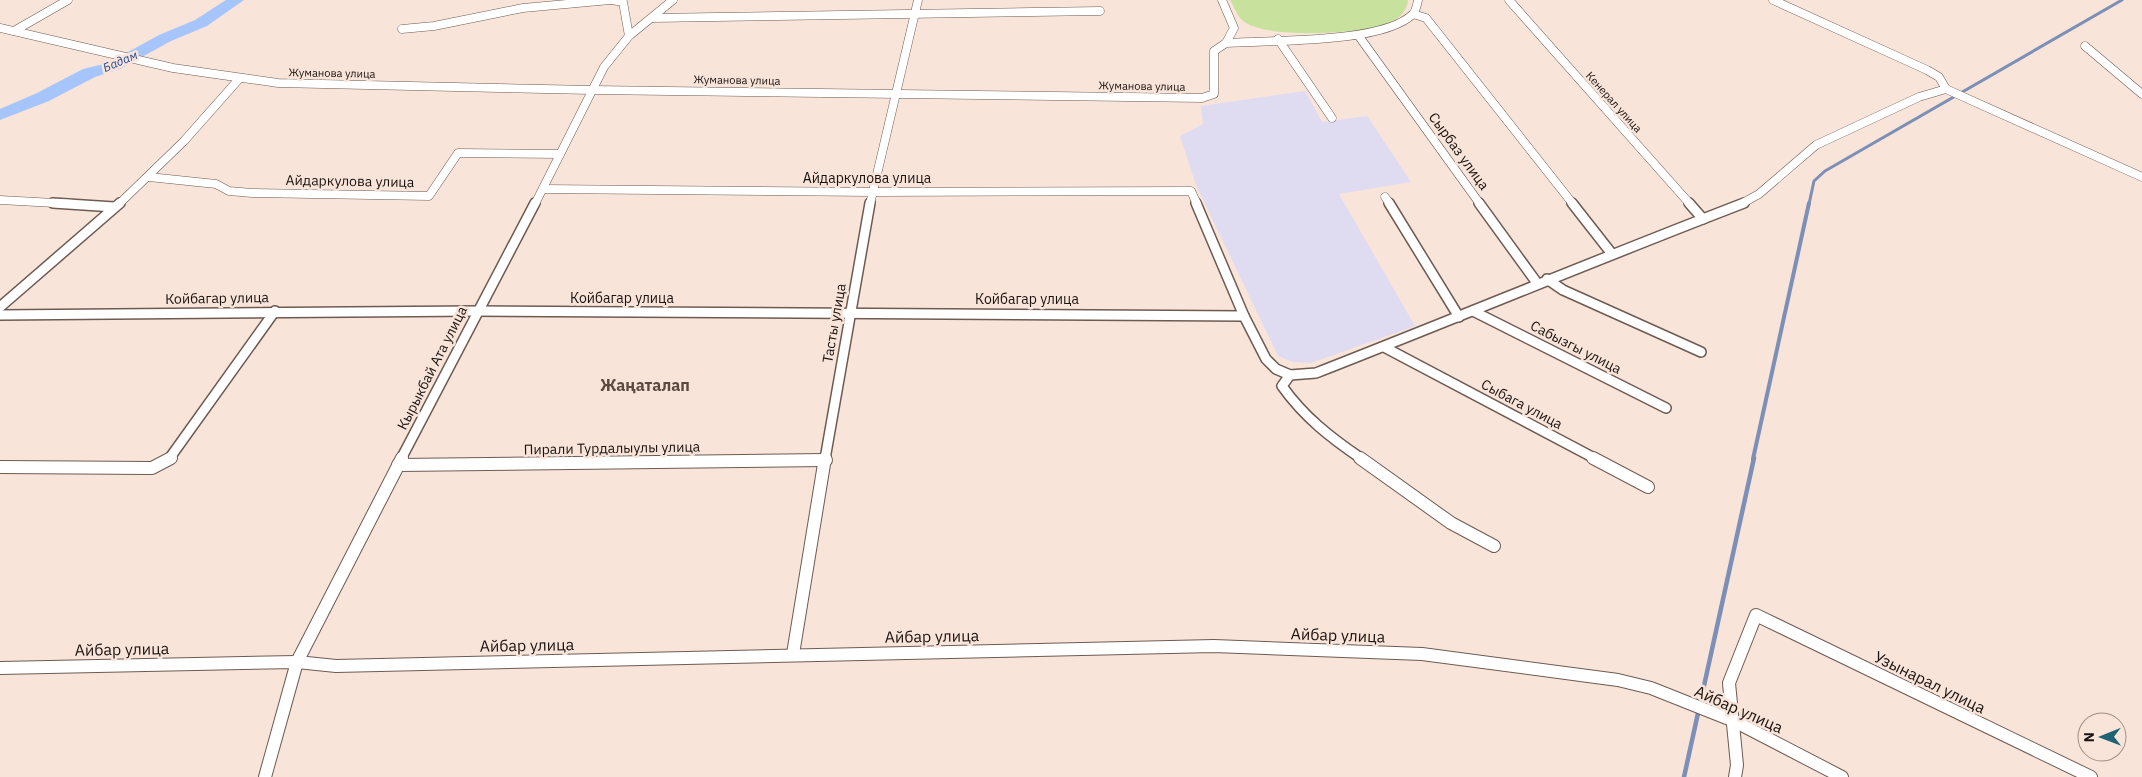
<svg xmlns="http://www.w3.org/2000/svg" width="2142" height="777" font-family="'IBM Plex Sans',sans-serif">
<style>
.commercial{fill:#dfdbf1}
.green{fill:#c8e29e}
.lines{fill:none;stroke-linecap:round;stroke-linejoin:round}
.stream-far2{stroke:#7c8fb6;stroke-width:3}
.stream-far1{stroke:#7c8fb6;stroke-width:4}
.stream{stroke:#7c8fb6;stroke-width:4.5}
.river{fill:#a7c5fd;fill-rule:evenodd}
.street-far2-casing{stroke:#6d5b52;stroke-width:9}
.street-far1-casing{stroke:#6d5b52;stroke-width:12}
.street-casing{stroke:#6d5b52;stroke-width:14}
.street-far2{stroke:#fff;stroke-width:8}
.street-far1{stroke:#fff;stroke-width:9}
.street{stroke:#fff;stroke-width:12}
.labels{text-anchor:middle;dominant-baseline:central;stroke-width:5;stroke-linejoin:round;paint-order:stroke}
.far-street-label{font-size:11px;fill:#19120f;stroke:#f9e4d9}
.far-water-label{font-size:12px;font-style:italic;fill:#234a99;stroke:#f9e4d9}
.street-label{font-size:14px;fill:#19120f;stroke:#f9e4d9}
.quarter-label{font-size:16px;font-weight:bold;fill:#5b4a41;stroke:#f9e4d9}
.near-street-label{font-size:16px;fill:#19120f;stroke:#f9e4d9}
</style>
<rect width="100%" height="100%" fill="#f9e4d9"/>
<!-- commercial -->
<path class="commercial" d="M 1305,91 L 1322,122 L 1367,116 L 1411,182 L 1339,194 L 1415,326 L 1311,363 L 1293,362 L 1278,356 L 1196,185 L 1180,136 L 1203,124 L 1201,106 Z"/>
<!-- green -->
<path class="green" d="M 1230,0 L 1408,0 C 1407,11 1400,18 1390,23 C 1364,34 1263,40 1242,20 C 1237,16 1234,6 1230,0 Z"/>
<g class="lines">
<!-- stream-far2 -->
<path class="stream-far2" d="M 1809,204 L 1814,181 L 1825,171 L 2122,0"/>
<!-- stream-far1 -->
<path class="stream-far1" d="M 1753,459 L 1809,203"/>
<!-- stream -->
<path class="stream" d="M 1684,777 L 1754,458"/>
<!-- river -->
<path class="river" d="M 226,0 L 244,0 L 207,26 L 171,41 L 120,69 L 95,77 L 49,101 L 0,120 L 0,109 L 37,93 L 83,69 L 108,63 L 159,35 L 195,20 Z"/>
<defs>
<g id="street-far2">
<path d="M 612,0 L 623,2 L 629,36"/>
<path d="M 1222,0 L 1234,28 L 1226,43"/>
<path d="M 1509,0 L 1690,204"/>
<path d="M 1773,0 L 1927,70 L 1939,77 L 1946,89 L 2142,177"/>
<path d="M 1413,14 L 1426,18 L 1573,204"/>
<path d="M 652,18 L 1100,11"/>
<path d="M 0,28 L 173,68 L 278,83 L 592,90 L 1202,98 L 1214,94 L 1214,51 L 1226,43 C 1269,40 1383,44 1413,14 C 1416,11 1417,5 1418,0"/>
<path d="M 402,29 L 434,26 L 523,8 L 610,0"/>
<path d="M 14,31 L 68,0"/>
<path d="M 1358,35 L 1480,204"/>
<path d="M 1278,39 L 1332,118"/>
<path d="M 2085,46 L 2142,94"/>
<path d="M 149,177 L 216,184 L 229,191 L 252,193 L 429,196 L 458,153 L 560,154"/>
<path d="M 543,189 L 872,192 L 1191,191 L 1197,204"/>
<path d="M 1385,197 L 1390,204"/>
<path d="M 0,200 L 73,204"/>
<path d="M 119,204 L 184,141 L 239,79"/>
<path d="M 535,204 L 604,67 L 629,36 L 673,0"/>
<path d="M 870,204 L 918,0"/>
<path d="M 1741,204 L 1759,194 L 1816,145 L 1919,97 L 1946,89"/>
</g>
<g id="street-far1">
<path d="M 53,203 L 114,207"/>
<path d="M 1196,203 L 1244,316 L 1266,359 L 1276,369 L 1290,375 L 1282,386 C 1304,417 1331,438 1362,459"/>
<path d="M 1389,203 L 1459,317"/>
<path d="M 1479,203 L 1537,283"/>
<path d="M 1572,203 L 1612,254"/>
<path d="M 1689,203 L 1703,219"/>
<path d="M 1547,279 L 1563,290 L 1701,352"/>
<path d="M 0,307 L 120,203"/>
<path d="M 1473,311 L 1666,408"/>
<path d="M 0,315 L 477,311 L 1244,316"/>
<path d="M 1384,347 L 1596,459"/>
<path d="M 1290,375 L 1316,373 C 1459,317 1601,258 1744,203"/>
<path d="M 169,459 L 275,311"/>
<path d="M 401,459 L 535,203"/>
<path d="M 825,459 L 870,203"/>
</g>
<g id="street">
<path d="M 1360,458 L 1451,523 L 1494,546"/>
<path d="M 1593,458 L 1648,487"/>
<path d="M 398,465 L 826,460"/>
<path d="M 0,467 L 152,468 L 171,458"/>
<path d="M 793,654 L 825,458"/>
<path d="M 0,668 L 297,662 L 336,666 L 1214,646 L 1422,654 L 1618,680 L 1651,688 L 1734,721 L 1842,777"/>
<path d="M 265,777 L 297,662 L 402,458"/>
<path d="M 1735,777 L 1737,765 L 1729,683 L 1756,615 L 2091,777"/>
</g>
</defs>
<!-- street-far2 casing -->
<use href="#street-far2" class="street-far2-casing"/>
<!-- street-far1 casing -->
<use href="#street-far1" class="street-far1-casing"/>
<!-- street casing -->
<use href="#street" class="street-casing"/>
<!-- street-far2 -->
<use href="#street-far2" class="street-far2"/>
<!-- street-far1 -->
<use href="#street-far1" class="street-far1"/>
<!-- street -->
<use href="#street" class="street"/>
</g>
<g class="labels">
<!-- far-street labels -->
<g class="far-street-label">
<text transform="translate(332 73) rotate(1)">Жуманова улица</text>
<text transform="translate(737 80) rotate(1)">Жуманова улица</text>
<text transform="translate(1142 86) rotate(1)">Жуманова улица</text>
<text transform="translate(1614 102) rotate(48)">Кенерал улица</text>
</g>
<!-- far-water labels -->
<g class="far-water-label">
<text transform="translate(120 61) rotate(-23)">Бадам</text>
</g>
<!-- street labels -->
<g class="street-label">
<text transform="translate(1459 151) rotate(54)">Сырбаз улица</text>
<text x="867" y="178">Айдаркулова улица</text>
<text transform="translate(350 181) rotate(1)">Айдаркулова улица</text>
<text transform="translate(217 298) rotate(-1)">Койбагар улица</text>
<text x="622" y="298">Койбагар улица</text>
<text x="1027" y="299">Койбагар улица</text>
<text transform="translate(834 323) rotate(-80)">Тасты улица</text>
<text transform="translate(1576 347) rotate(27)">Сабызгы улица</text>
<text transform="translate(432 368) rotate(-63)">Кырыкбай Ата улица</text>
<text transform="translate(1522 404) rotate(28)">Сыбага улица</text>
<text transform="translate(612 448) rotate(-1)">Пирали Турдалыулы улица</text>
</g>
<!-- quarter labels -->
<g class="quarter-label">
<text x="645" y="385">Жаңаталап</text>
</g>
<!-- near-street labels -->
<g class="near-street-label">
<text transform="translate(1338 635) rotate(2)">Айбар улица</text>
<text transform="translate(932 636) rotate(-1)">Айбар улица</text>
<text transform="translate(527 645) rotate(-1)">Айбар улица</text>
<text transform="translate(122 649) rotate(-1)">Айбар улица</text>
<text transform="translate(1930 682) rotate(26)">Узынарал улица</text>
<text transform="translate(1739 709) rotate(24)">Айбар улица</text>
</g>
</g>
<!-- north arrow -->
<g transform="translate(2102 737) rotate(269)"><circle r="24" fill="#f9e4d9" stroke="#9f9088"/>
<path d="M0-4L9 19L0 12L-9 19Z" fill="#1e6374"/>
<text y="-8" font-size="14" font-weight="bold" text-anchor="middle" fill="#19120f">N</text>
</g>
</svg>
